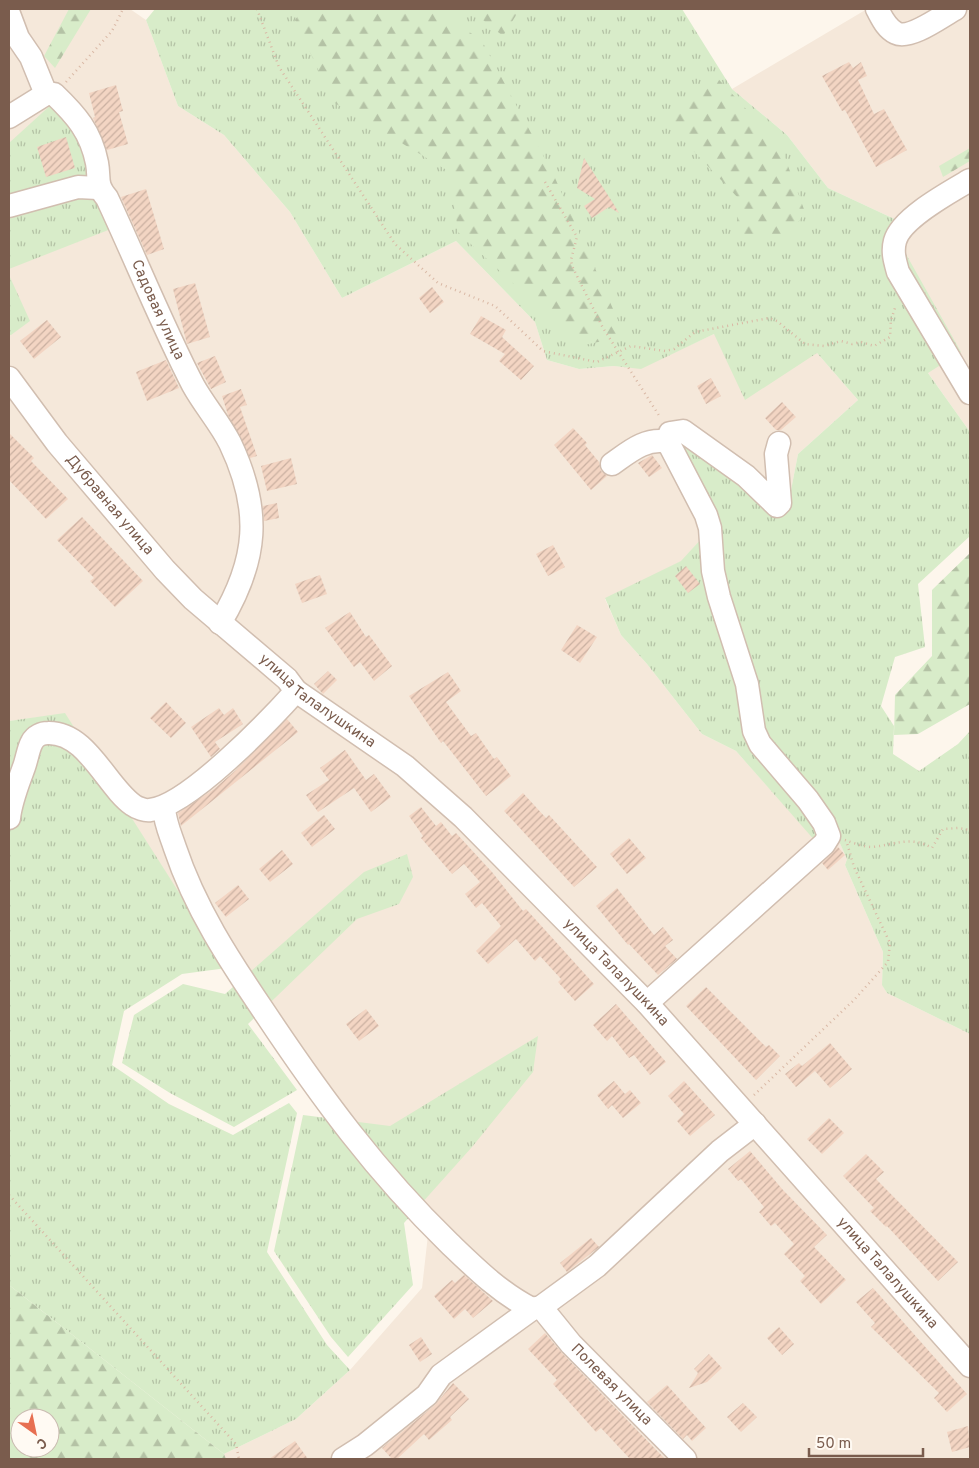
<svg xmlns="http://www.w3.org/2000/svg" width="979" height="1468" font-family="Overpass,sans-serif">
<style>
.residential{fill:#f5e8da}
.grass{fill:url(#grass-tufts)}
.forest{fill:url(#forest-firs);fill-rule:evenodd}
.building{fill:url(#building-hatch)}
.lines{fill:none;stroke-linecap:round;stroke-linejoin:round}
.minor-casing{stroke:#d1beb0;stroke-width:25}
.path{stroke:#d9b8a5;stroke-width:2.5;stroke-dasharray:1 4;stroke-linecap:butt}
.minor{stroke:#fff;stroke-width:22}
.labels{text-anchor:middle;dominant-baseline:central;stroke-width:4.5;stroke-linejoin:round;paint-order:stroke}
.street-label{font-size:15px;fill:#7a5c4d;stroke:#fffaf3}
</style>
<defs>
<pattern id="grass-tufts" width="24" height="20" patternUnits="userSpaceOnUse" patternTransform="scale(1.25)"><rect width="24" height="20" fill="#d8ecc9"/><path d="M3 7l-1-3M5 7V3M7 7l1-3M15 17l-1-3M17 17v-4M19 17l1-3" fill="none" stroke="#b4c2a5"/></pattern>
<pattern id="forest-firs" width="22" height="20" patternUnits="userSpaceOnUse" patternTransform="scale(1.25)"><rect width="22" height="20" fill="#d8ecc9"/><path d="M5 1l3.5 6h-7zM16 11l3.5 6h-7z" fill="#b4c2a5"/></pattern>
<pattern id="building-hatch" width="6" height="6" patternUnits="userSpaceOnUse" patternTransform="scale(1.25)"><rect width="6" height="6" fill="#f3d5c3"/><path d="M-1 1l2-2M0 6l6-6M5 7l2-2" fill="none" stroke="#cab0a1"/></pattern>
</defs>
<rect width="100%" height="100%" fill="#fdf6ec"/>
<!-- residential -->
<g class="residential">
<path d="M 9,9 L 130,9 L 146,20 L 178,106 L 224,135 L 290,212 L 342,298 L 456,241 L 535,322 L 547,360 L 579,369 L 614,366 L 641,368 L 714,334 L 817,353 L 858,400 L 798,454 L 787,511 L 702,538 L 682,561 L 605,599 L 621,635 L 647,664 L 702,734 L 736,751 L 816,841 L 834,829 L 847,859 L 845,865 L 883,952 L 882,984 L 887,993 L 970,1034 L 970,1459 L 226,1459 L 224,1454 L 296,1419 L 350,1370 L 422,1288 L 429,1226 L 236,983 L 65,714 L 9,721 Z"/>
<path d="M 867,9 L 970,9 L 970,432 L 928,373 L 902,247 L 903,223 L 828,188 L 787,135 L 732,89 Z"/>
</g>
<!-- grass -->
<g class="grass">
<path d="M 155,9 L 682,9 L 732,89 L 787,135 L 828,188 L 903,223 L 902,247 L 961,352 L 928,373 L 970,432 L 970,536 L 918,584 L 925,647 L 895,657 L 881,706 L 894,726 L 893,754 L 919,771 L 958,744 L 970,731 L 970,1034 L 887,993 L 882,985 L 883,952 L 845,865 L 847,859 L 834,830 L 816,842 L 736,751 L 702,734 L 647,664 L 621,635 L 605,598 L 681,561 L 702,538 L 674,437 L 787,511 L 798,454 L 858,400 L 817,353 L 745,400 L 714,334 L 641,369 L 614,366 L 579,369 L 547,360 L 535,322 L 456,241 L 342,298 L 290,212 L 224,135 L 178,106 L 146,20 Z"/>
<path d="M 54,102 L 69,115 L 116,227 L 9,269 L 9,143 Z"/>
<path d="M 9,275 L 30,321 L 11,335 L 9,335 Z"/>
<path d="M 65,713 L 227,968 L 182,974 L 124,1011 L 112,1065 L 169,1104 L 233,1135 L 289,1103 L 297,1113 L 267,1252 L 327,1345 L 350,1370 L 296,1419 L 224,1454 L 9,1285 L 9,721 Z"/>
<path d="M 407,854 L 413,877 L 399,904 L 357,919 L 248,1024 L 297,1090 L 234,1127 L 170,1093 L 122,1063 L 134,1015 L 183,984 L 225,994 L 364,872 Z"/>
<path d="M 538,1036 L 533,1072 L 472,1147 L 404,1223 L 413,1285 L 348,1357 L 331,1337 L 274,1251 L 303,1115 L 390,1126 Z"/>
</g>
<!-- forest -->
<g class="forest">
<path d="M 69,9 L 91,9 L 55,68 L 44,56 Z"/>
<path d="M 303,9 L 437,9 L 482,41 L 555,178 L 625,336 L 580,346 L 458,232 L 450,172 L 333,102 L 295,20 Z"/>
<path d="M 469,9 L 520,9 L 503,36 Z"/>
<path d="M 711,71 L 781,147 L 805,212 L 788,237 L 735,235 L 740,200 L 667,123 Z"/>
<path d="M 970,148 L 970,161 L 943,177 L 939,166 Z"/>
<path d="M 969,554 L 970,704 L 918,734 L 894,735 L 895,695 L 932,656 L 932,590 Z"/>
<path d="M 9,1285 L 224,1454 L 226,1459 L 9,1459 ZM 20,1418 L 50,1418 L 50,1448 L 20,1448 Z"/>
</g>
<!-- building -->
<g class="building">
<path d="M 849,62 L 853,68 L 861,62 L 867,76 L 858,80 L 874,114 L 884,109 L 907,150 L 876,167 L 845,110 L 842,111 L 822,76 Z"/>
<path d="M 116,85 L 123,111 L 119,112 L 128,144 L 107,150 L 93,118 L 95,117 L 89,93 Z"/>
<path d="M 66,137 L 75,168 L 46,177 L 37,147 Z"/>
<path d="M 584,158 L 613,203 L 619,213 L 609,207 L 592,218 L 584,206 L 595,199 L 577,188 Z"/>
<path d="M 146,189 L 164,249 L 147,255 L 121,197 Z"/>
<path d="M 195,283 L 210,337 L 187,344 L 173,289 Z"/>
<path d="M 432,287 L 444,302 L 430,313 L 419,298 Z"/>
<path d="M 481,316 L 506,330 L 502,337 L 534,366 L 521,380 L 499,361 L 505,354 L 470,334 Z"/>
<path d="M 47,320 L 61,337 L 34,359 L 20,341 Z"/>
<path d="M 215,356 L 226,382 L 211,389 L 197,363 Z"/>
<path d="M 166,360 L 179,388 L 147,401 L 136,372 Z"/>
<path d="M 711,378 L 721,396 L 706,404 L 697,386 Z"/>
<path d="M 241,389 L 247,405 L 240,407 L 257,456 L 250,458 L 228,415 L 222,396 Z"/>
<path d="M 782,402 L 796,417 L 781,430 L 776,430 L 765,418 Z"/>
<path d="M 573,428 L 587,443 L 585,445 L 599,462 L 601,471 L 607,476 L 591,490 L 554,445 Z"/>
<path d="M 9,433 L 34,458 L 31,461 L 68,499 L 46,519 L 9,480 Z"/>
<path d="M 652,455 L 662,468 L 649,477 L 638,463 Z"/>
<path d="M 291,458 L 297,484 L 267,491 L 261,466 Z"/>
<path d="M 277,503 L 279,518 L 264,521 L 263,506 Z"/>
<path d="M 82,517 L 143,581 L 115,607 L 90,581 L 94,578 L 57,540 Z"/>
<path d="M 553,545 L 565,567 L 548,576 L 536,554 Z"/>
<path d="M 686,566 L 700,584 L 688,593 L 675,576 Z"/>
<path d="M 320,575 L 327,594 L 302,603 L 295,584 Z"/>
<path d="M 350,612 L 366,637 L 369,635 L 392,666 L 374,681 L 360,662 L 354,667 L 325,628 Z"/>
<path d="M 577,625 L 597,637 L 580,663 L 561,650 Z"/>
<path d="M 328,671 L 337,680 L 323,694 L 314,684 Z"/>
<path d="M 448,672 L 461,691 L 446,702 L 471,736 L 476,733 L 494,759 L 497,757 L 511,776 L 486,796 L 443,741 L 441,743 L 409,696 Z"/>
<path d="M 166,702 L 186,723 L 171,738 L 150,718 Z"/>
<path d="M 219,708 L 224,715 L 233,708 L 243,724 L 215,742 L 220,749 L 211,757 L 191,727 Z"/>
<path d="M 287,719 L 298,732 L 181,826 L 178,813 L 214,789 L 236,770 Z"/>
<path d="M 345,750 L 366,780 L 374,774 L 391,797 L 371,812 L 354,788 L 318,812 L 306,795 L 329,780 L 320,768 Z"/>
<path d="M 523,793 L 546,818 L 549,815 L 597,867 L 574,887 L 504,811 Z"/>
<path d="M 421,807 L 436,826 L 441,822 L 452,836 L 456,833 L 492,872 L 523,911 L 526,909 L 594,984 L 575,1001 L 558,982 L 561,979 L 540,956 L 535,961 L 516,939 L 488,964 L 476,951 L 501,926 L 482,903 L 476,908 L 465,894 L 480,882 L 464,864 L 452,874 L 421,838 L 423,836 L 409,816 Z"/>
<path d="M 324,815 L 335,829 L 312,847 L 301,833 Z"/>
<path d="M 629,838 L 646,858 L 627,874 L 610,854 Z"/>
<path d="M 838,847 L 845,855 L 828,870 L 822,863 Z"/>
<path d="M 282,850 L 293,864 L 270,882 L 259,869 Z"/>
<path d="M 238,885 L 249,899 L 226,917 L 215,903 Z"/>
<path d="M 617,888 L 654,935 L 663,927 L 673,940 L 665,946 L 677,959 L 658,975 L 629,944 L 628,945 L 596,906 Z"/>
<path d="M 706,987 L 766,1047 L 769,1045 L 780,1056 L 756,1080 L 686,1006 Z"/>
<path d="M 616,1004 L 666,1062 L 650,1075 L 634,1055 L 629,1058 L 612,1036 L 607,1041 L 593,1025 Z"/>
<path d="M 366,1009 L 379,1026 L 359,1041 L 346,1024 Z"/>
<path d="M 830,1043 L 852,1069 L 830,1088 L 815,1071 L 796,1087 L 785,1074 L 799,1063 L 802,1066 Z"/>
<path d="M 614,1081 L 625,1094 L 630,1090 L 641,1103 L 623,1118 L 612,1105 L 608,1109 L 597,1095 Z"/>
<path d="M 684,1081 L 715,1115 L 690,1136 L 677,1121 L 684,1114 L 668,1096 Z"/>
<path d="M 829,1118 L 844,1133 L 822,1154 L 807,1139 Z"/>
<path d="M 750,1151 L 783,1190 L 827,1235 L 814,1247 L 846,1280 L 821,1304 L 800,1281 L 805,1276 L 784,1254 L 794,1244 L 775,1223 L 771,1226 L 759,1212 L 764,1207 L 741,1179 L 738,1181 L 728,1169 Z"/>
<path d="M 866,1154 L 884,1172 L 876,1179 L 958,1262 L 938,1281 L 887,1226 L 886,1227 L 870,1211 L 874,1208 L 843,1176 Z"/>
<path d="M 591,1238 L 599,1247 L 567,1272 L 560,1263 Z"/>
<path d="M 464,1275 L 493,1301 L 473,1318 L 465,1309 L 454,1319 L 434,1296 L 452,1280 L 455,1283 Z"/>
<path d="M 873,1288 L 967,1394 L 947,1412 L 934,1398 L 939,1393 L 871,1327 L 875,1323 L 856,1302 Z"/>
<path d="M 779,1327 L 794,1344 L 782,1355 L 767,1338 Z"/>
<path d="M 545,1333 L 562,1353 L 665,1459 L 630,1459 L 601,1428 L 596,1432 L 553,1384 L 557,1380 L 528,1349 Z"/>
<path d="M 421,1337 L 432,1354 L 420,1362 L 409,1345 Z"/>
<path d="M 709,1354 L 722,1368 L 707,1382 L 689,1388 L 698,1373 L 694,1369 Z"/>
<path d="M 453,1383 L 469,1399 L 450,1417 L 452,1420 L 429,1440 L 424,1434 L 397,1459 L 392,1459 L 382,1448 L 435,1405 Z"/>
<path d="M 667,1385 L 706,1428 L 692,1441 L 687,1435 L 683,1439 L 647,1402 Z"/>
<path d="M 743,1403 L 757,1417 L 741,1432 L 727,1417 Z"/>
<path d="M 968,1426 L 970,1447 L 952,1452 L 947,1432 Z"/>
<path d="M 295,1441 L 308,1459 L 269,1459 Z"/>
</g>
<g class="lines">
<defs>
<g id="minor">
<path d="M 877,9 C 882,18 886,28 896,33 C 910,40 942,16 955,9"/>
<path d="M 9,14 L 18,38 L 31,57 L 46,94"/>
<path id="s1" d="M 46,94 L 54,94 C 76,115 91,132 97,163 C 100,179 95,184 107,198 C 136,260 162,325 193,385 C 204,405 220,423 230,443 C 262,510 258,560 220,623"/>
<path d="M 9,117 L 46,94"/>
<path d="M 970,180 C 950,192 901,218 895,241 C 892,252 895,261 898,272 L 970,393"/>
<path d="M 9,206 L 78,187 L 98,188"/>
<path id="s2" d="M 9,378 L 57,443 L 165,570 L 193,599 L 287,679 L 296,691 L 405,766 L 463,817 L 647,1003 L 970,1366"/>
<path d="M 612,464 C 629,452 646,437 668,442"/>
<path d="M 164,808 C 165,823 170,833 175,848 C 195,908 229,960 265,1013 C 321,1097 376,1172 449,1243 C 474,1267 500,1293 532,1309"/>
<path d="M 9,818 C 11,800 18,784 24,767 C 27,759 28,749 32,742 C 35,736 42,733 48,733 C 87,732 106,786 133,805 C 137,808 146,811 150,810 C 188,806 269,721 296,691"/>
<path d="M 647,1003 L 824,844 L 829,836 L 824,823 L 808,800 L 760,744 L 754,731 L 747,684 L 719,597 L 713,571 L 710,528 L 706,515 L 668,442 L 670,433 L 683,431 L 746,476 L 777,506 L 780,503 L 776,454 L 779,443"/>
<path id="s3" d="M 541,1307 L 571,1344 L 685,1459"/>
<path d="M 343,1459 L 365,1445 L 427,1395 L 441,1375 L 532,1309 L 541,1307 L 597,1266 L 720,1151 L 755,1124"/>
</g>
</defs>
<!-- minor casing -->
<use href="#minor" class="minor-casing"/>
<!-- path -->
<g class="path">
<path d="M 257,9 L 279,67 L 395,244 L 438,283 L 495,306 L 543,351 L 597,362 L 631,346 L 665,351 L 674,349 L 695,332 L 769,318 L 777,321 L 805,344 L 824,346 L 841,341 L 852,344 L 861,342 L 874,346 L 890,337 L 891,320 L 896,305"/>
<path d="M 66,82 L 112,31 L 123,9"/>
<path d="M 545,182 L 577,237 L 571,260 L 572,266 L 603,328 L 660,417"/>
<path d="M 845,840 C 853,843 864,847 872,847 C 894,845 911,835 932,848 L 943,829 L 958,828 L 970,830"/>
<path d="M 754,1095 L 854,1000 L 888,962 L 890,943 L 854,867 L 847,843"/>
<path d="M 9,1195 L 236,1444 L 239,1459"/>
</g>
<!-- minor -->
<use href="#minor" class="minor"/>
</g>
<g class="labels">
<!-- street labels -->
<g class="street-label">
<text stroke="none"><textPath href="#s1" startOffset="251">Садовая улица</textPath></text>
<text stroke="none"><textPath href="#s2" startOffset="162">Дубравная улица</textPath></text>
<text stroke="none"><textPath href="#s2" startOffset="449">улица Талалушкина</textPath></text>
<text stroke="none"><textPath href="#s2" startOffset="854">улица Талалушкина</textPath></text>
<text stroke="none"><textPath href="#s2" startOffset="1259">улица Талалушкина</textPath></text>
<text stroke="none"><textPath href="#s3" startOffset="105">Полевая улица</textPath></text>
</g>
</g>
<!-- border -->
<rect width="979" height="1468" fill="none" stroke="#7a5c4d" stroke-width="20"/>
<!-- north arrow -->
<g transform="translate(35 1433) rotate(147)"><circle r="24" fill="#fffaf3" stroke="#cabbb1"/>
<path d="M0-4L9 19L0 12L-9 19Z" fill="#e76f51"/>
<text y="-8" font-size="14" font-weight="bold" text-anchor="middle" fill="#7a5c4d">С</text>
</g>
<!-- scale -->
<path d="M809 1448v8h114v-8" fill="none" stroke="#7a5c4d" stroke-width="2.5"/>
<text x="816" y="1448" font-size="15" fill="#7a5c4d" stroke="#fffaf3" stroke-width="4" paint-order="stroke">50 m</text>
</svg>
